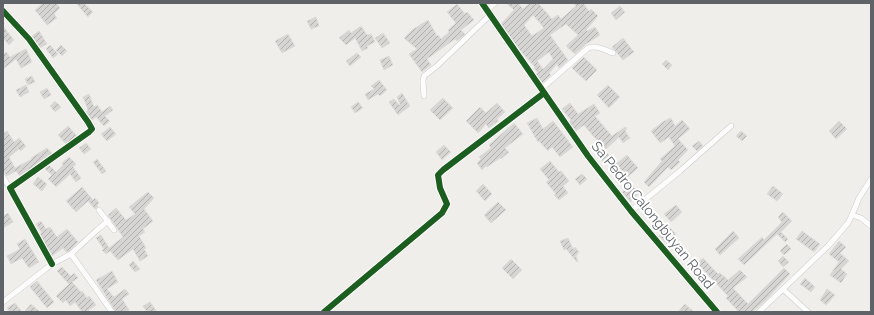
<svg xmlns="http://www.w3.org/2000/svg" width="874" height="315" font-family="Raleway,sans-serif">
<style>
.building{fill:url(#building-hatch);stroke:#deddd9;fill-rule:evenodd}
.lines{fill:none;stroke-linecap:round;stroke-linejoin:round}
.minor-casing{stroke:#cbcccc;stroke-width:6}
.minor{stroke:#fdfcfc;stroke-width:5}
.cycleway-casing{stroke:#fff;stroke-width:8}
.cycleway{stroke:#1b5e20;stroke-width:6}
.labels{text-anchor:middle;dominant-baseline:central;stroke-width:4;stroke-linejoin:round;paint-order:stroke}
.street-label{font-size:14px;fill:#5f6368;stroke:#fff}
</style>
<defs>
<pattern id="building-hatch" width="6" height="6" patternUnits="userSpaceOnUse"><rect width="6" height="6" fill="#d6d5d3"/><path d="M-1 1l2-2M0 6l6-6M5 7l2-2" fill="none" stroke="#b1b0af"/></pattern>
</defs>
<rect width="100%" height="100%" fill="#efeeea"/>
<!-- building -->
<g class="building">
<path d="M 43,3 L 56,3 L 60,8 L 54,14 L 57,18 L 47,25 L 35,10 Z"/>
<path d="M 76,3 L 84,3 L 93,12 L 88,17 Z"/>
<path d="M 506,3 L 518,3 L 523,9 L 530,3 L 538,3 L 552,19 L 558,15 L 561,19 L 576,6 L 574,3 L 583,3 L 589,11 L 591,9 L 598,16 L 586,30 L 587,31 L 595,27 L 600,35 L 586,44 L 575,54 L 566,46 L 578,35 L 566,24 L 550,35 L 568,60 L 559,68 L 557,64 L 549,73 L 551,75 L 542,83 L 536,74 L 538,73 L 534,68 L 535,67 L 519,49 L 501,24 L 514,10 ZM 533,15 L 544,28 L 532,36 L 524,25 ZM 549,52 L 553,59 L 543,69 L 537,61 Z"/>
<path d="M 457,4 L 465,14 L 467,12 L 474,20 L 461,30 L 465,34 L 457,41 L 455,39 L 427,59 L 431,65 L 422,72 L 409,54 L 417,49 L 404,38 L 412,30 L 428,20 L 437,36 L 438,35 L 441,39 L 449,32 L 448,30 L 456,23 L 447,12 Z"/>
<path d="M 620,6 L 625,12 L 616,20 L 611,13 Z"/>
<path d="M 316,17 L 319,26 L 311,29 L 307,21 Z"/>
<path d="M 3,26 L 14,40 L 9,45 L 3,38 Z"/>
<path d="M 361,26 L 367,35 L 371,34 L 375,42 L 367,46 L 368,48 L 362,51 L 355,38 L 346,45 L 339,38 L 349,30 L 351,33 Z"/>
<path d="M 39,31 L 47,44 L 40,48 L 32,36 Z"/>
<path d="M 383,33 L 390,43 L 382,48 L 375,38 Z"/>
<path d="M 288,34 L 295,46 L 282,53 L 275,41 Z"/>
<path d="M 623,38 L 634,52 L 623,60 L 612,47 Z"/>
<path d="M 50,45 L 58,54 L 53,58 L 46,49 Z"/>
<path d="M 61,45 L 67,51 L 62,56 L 56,50 Z"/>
<path d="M 26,49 L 32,62 L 21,68 L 16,59 L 3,69 L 3,55 L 6,52 L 10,57 Z"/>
<path d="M 357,53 L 361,57 L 350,66 L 346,61 Z"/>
<path d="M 389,56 L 393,65 L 384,70 L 380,60 Z"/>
<path d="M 584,57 L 597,70 L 586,81 L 572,68 Z"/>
<path d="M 666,60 L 672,65 L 668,70 L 662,64 Z"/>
<path d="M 32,76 L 35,82 L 28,85 L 25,79 Z"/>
<path d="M 379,80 L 387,90 L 380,96 L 378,94 L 368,100 L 365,94 L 374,89 L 371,86 Z"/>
<path d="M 26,85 L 29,92 L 20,97 L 16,90 Z"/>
<path d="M 608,85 L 620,97 L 609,108 L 597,95 Z"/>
<path d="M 47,88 L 51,95 L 44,99 L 40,92 Z"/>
<path d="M 402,93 L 410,106 L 398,115 L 389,102 L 394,99 L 399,105 L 400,104 L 397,97 Z"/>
<path d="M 89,94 L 94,107 L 97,105 L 102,112 L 110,106 L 113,110 L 105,116 L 110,121 L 104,126 L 96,117 L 92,120 L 86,112 L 88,110 L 83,97 Z"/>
<path d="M 443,98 L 453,108 L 440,120 L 430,110 Z"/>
<path d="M 55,101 L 61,107 L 55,112 L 50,106 Z"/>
<path d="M 358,102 L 363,108 L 355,113 L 351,107 Z"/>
<path d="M 497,103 L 505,112 L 497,119 L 498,121 L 489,128 L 486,124 L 478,133 L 466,121 L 480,107 L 486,113 Z"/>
<path d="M 570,103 L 578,114 L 594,104 L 600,113 L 595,116 L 612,136 L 625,127 L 627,128 L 625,131 L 630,138 L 623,143 L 619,137 L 605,150 L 584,125 L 576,131 L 569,122 L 571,120 L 562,109 Z"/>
<path d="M 537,118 L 543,129 L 553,121 L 573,147 L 560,157 L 552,147 L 548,151 L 539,141 L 538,142 L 527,123 Z"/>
<path d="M 671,118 L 675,126 L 682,120 L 690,129 L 678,139 L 688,150 L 678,160 L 680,162 L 671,170 L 668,167 L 649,187 L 644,182 L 662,161 L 660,159 L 675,146 L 669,137 L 660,143 L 651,131 L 664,121 Z"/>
<path d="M 839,121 L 847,129 L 836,139 L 829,131 Z"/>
<path d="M 514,123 L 523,134 L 505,148 L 509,152 L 501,159 L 500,158 L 487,167 L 486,166 L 482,170 L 477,163 L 481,159 L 479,157 L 491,148 L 489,145 Z"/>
<path d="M 68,126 L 77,136 L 66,144 L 58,135 Z"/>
<path d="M 110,127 L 116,134 L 107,141 L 101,134 Z"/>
<path d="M 7,131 L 14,142 L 19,138 L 26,146 L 21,151 L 19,149 L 9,157 L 15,168 L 32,159 L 31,158 L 47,148 L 52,153 L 20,176 L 16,171 L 7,176 L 3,171 L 3,134 Z"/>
<path d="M 741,131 L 747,136 L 742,141 L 736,136 Z"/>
<path d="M 699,141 L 703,146 L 697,151 L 692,146 Z"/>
<path d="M 86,143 L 91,149 L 84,154 L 79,148 Z"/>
<path d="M 444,145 L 451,152 L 442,160 L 436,152 Z"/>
<path d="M 606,152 L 617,163 L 627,155 L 638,168 L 625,179 L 607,159 L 604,163 L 599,158 Z"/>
<path d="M 69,157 L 76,164 L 73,167 L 81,178 L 76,182 L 70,174 L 56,187 L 48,179 L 52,175 L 45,169 L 49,165 L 56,172 L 63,165 L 62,163 Z"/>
<path d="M 97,159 L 106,171 L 102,174 L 93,162 Z"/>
<path d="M 550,161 L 559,172 L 561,171 L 569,181 L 563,186 L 568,193 L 559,200 L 554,195 L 556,194 L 546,182 L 549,180 L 540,169 Z"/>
<path d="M 582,174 L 587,179 L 580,185 L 575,179 Z"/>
<path d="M 38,177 L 47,184 L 42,191 L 33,184 Z"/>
<path d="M 483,184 L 492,194 L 485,201 L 476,191 Z"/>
<path d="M 630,184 L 639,193 L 631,202 L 622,192 Z"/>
<path d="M 773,186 L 783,194 L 777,201 L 767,194 Z"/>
<path d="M 82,187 L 93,200 L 95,198 L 99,203 L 97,205 L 98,206 L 95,209 L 88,201 L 76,212 L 66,201 Z"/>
<path d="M 148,192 L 154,198 L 144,209 L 153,221 L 143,229 L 145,232 L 139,236 L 146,248 L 144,249 L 148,256 L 140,261 L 133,249 L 118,260 L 110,251 L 106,254 L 102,250 L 104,249 L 96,238 L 101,235 L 109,248 L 123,237 L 108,215 L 116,208 L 126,220 L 135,214 L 129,207 Z"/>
<path d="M 498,202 L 506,210 L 491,223 L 484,215 Z"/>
<path d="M 676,205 L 682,212 L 671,222 L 664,214 Z"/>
<path d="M 783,212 L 792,221 L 781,232 L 788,239 L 785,242 L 777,234 L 744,265 L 738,259 L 762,237 L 764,240 L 782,222 L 778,217 Z"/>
<path d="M 8,213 L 13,222 L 3,228 L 3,216 Z"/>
<path d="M 41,221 L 46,229 L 50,227 L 57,237 L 67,229 L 78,242 L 69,251 L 66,252 L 63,248 L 52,256 L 40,234 L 42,233 L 36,224 Z"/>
<path d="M 668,226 L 676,234 L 667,244 L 659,236 Z"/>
<path d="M 733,231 L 739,238 L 720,255 L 715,249 Z"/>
<path d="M 802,231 L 820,244 L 814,252 L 796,239 Z"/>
<path d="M 568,238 L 573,249 L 575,247 L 579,252 L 576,256 L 578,261 L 577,262 L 566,249 L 564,250 L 560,241 Z"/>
<path d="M 25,239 L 39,262 L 29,268 L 22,258 L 11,264 L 7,256 L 20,249 L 17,244 Z"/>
<path d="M 839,241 L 846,247 L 840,253 L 849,261 L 841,269 L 847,274 L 841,283 L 830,275 L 839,262 L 829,254 Z"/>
<path d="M 787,244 L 791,249 L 784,255 L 780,251 Z"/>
<path d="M 783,256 L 789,262 L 783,267 L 778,261 Z"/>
<path d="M 703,258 L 718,274 L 720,273 L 728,280 L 740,270 L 747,277 L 733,288 L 748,304 L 784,268 L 790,274 L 765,301 L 752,312 L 739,312 L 726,298 L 728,296 L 697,263 Z"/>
<path d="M 511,259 L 522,270 L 513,279 L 502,268 Z"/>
<path d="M 133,261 L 140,269 L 135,272 L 129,265 Z"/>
<path d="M 62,267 L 71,276 L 74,273 L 78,278 L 72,282 L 81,292 L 82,291 L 87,298 L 89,296 L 96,305 L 86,312 L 82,312 L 75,302 L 70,306 L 66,300 L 63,303 L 56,296 L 69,284 L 57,271 Z"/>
<path d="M 112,271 L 118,282 L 107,289 L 114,297 L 125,289 L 129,294 L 122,299 L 129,310 L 125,312 L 116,312 L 96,280 Z"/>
<path d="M 805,278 L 815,287 L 811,292 L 800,284 Z"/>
<path d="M 37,281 L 54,302 L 47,308 L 30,287 Z"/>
<path d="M 827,289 L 835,295 L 826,305 L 820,300 Z"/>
<path d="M 150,302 L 157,312 L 147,312 L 143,306 Z"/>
<path d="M 15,303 L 22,312 L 10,312 L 7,308 Z"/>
<path d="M 31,304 L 40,312 L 24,312 Z"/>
<path d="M 685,304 L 694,312 L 678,312 Z"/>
</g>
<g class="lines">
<defs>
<g id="minor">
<path d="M 482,3 L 588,156 L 631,211 L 717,312"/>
<path d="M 487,10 L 495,3"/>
<path d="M 3,11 L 29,39 L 88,122 L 92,129 L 89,132 L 10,188 L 52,264"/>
<path d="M 541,89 L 588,48 C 597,45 605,50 613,53"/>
<path d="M 424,96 L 423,81 L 424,76 L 437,66 L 490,15"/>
<path d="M 3,177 L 10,188"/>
<path d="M 99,210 L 114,230"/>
<path d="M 631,211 L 680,171 L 731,126"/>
<path d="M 852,215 L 859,198 L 871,179"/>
<path d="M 71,254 L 97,230 L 108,221"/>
<path d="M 784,290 L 808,312"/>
<path d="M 3,302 L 52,264 L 71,254 L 94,286 L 112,312"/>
<path d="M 324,312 L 442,213 L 447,204 L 440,188 L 438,175 L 443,170 L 544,93"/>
<path d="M 759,312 L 829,245 L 848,223 L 852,215 L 861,218 L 871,226"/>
</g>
</defs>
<!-- minor casing -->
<use href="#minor" class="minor-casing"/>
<!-- minor -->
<use href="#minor" class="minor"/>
<defs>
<g id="cycleway">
<path d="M 482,3 L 588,156 L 631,211 L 717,312"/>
<path d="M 3,11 L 29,39 L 88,122 L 92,129 L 89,132 L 10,188 L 52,264"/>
<path d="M 324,312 L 442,213 L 447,204 L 440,188 L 438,175 L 443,170 L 544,93"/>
</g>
</defs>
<!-- cycleway casing -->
<use href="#cycleway" class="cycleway-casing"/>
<!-- cycleway -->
<use href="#cycleway" class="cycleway"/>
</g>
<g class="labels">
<!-- street labels -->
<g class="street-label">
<text transform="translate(653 215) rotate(51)">Sa Pedro Calongbuyan Road</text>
</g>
</g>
<!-- border -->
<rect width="874" height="315" fill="none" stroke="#5f6368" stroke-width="8"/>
</svg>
